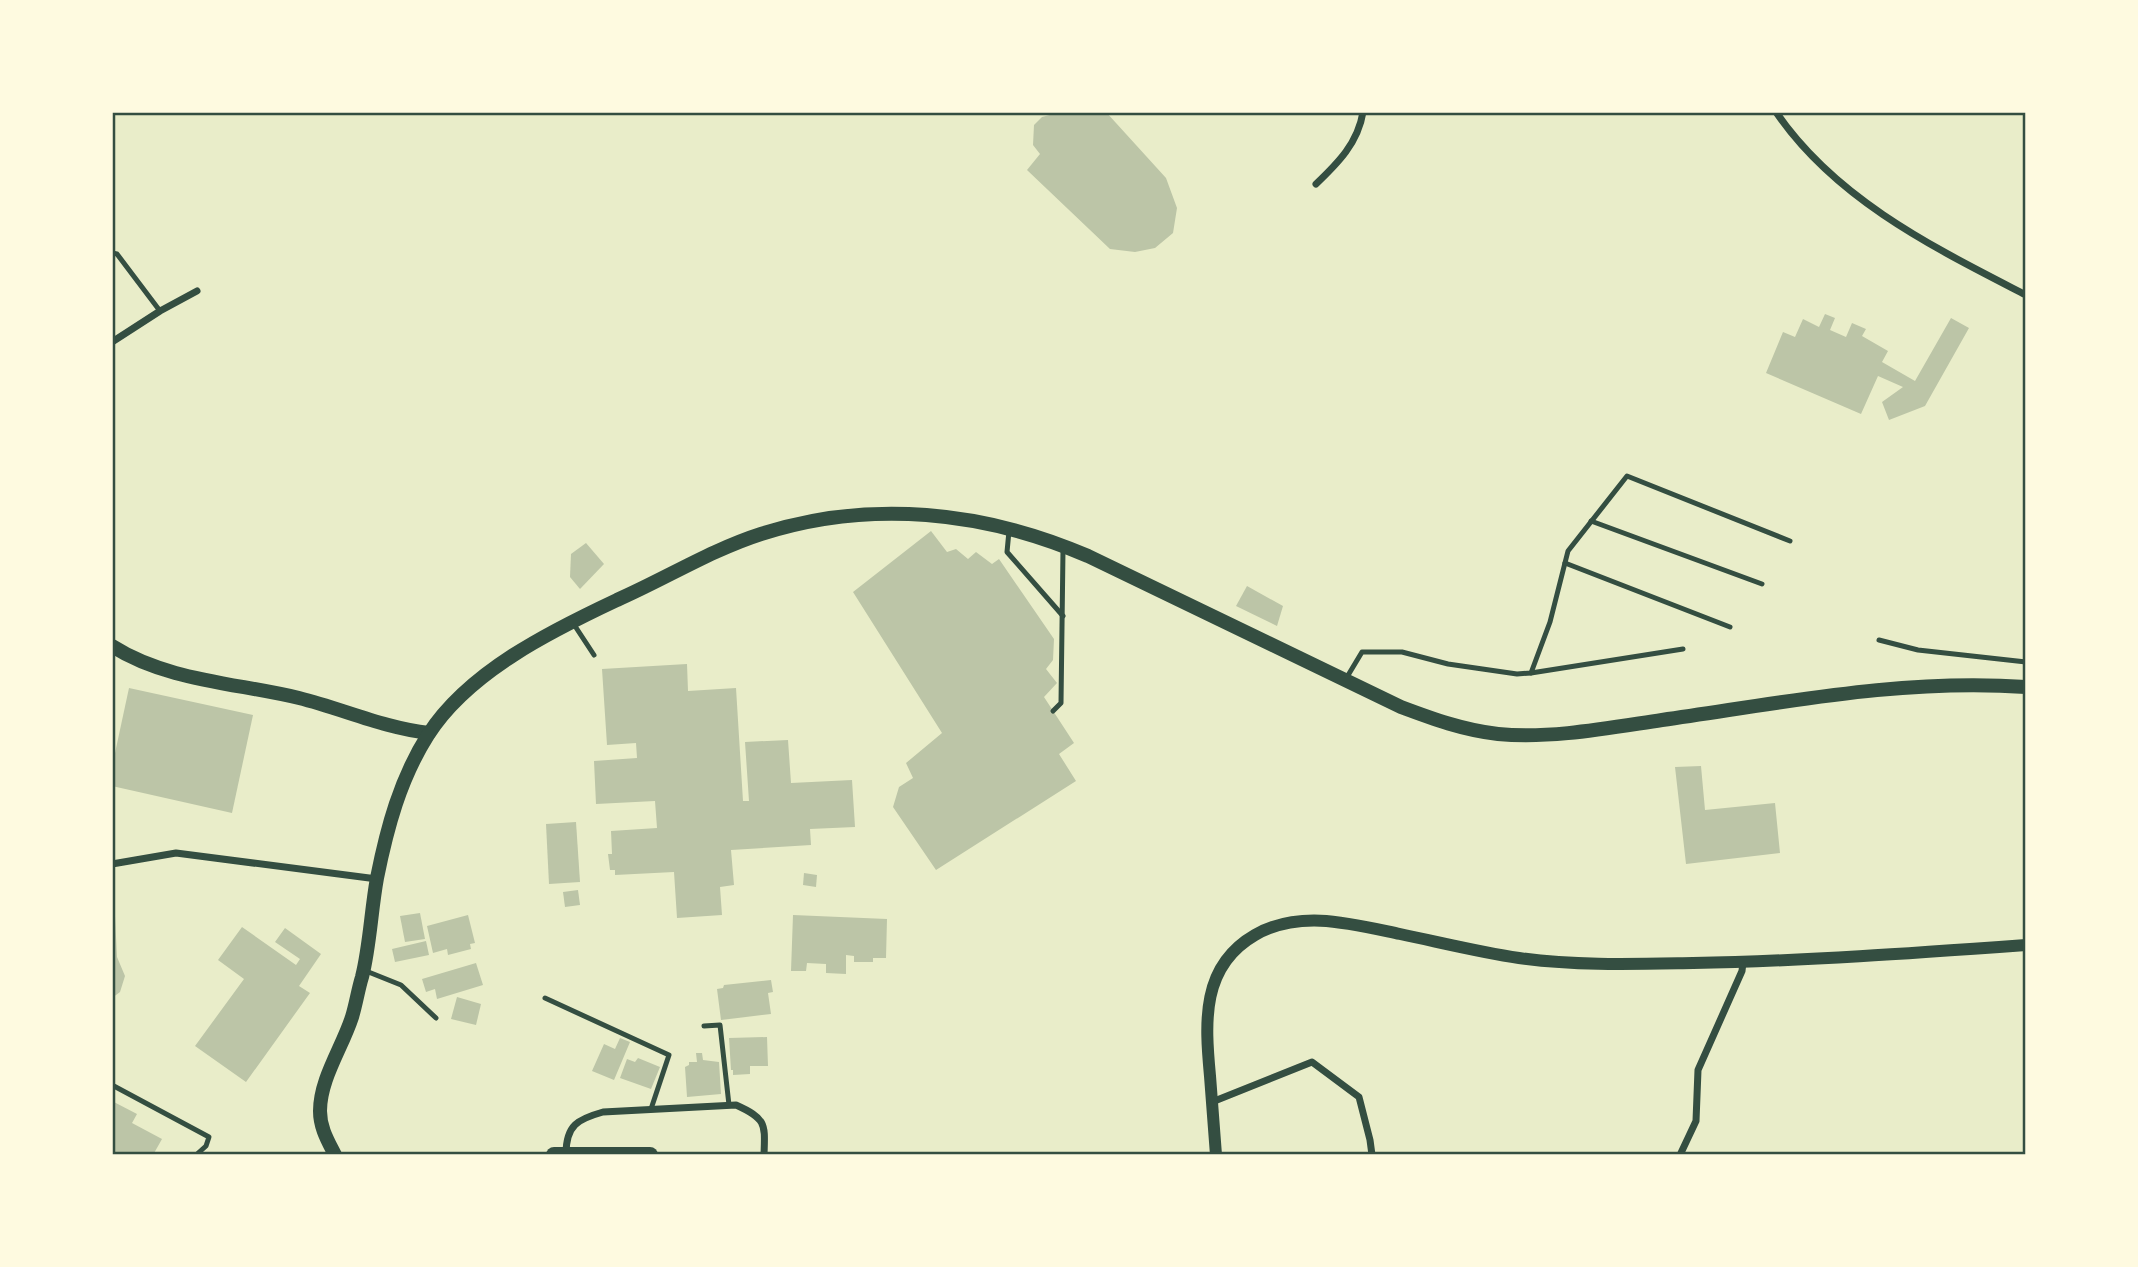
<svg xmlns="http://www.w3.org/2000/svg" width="2138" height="1267" font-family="Helvetica,sans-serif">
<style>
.building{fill:#bcc5a7}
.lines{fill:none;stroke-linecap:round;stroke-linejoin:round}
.service{stroke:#344e41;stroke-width:5}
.minor{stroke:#344e41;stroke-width:7}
.tertiary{stroke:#344e41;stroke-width:12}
.secondary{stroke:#344e41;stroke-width:14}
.trunk{stroke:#344e41;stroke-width:16}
.neatline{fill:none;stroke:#344e41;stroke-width:2.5}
</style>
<rect width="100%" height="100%" fill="#e9edc9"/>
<!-- building -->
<g class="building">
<path d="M 1061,112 L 1106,112 L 1166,178 L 1177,208 L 1173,233 L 1155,248 L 1135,252 L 1110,249 L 1027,170 L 1040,154 L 1033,145 L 1034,125 L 1042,117 Z"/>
<path d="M 1825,314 L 1835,318 L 1830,330 L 1846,337 L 1852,323 L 1866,329 L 1862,336 L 1888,351 L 1882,362 L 1915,381 L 1951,318 L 1969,328 L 1925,406 L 1889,420 L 1882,402 L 1903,387 L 1878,376 L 1861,414 L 1766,373 L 1783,332 L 1795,337 L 1803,319 L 1819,327 Z"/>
<path d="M 931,531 L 947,552 L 956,549 L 968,559 L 976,552 L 992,564 L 999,559 L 1054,639 L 1053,660 L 1046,669 L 1057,683 L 1044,697 L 1074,743 L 1059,754 L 1076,781 L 936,870 L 893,807 L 899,787 L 913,778 L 906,763 L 942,733 L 853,592 Z"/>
<path d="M 586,543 L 604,564 L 580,589 L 570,577 L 571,554 Z"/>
<path d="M 1247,586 L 1283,606 L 1277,626 L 1236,606 Z"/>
<path d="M 687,664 L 688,691 L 736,688 L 743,801 L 749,801 L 745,742 L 788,740 L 791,783 L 852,780 L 855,827 L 810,829 L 811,845 L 731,850 L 734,885 L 720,887 L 722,915 L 677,918 L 674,872 L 615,875 L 615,870 L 610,870 L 608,854 L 612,854 L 611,831 L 657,828 L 655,801 L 596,804 L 594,761 L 637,758 L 636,743 L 607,745 L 602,669 Z"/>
<path d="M 129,688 L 253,715 L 232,813 L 112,786 L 112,767 Z"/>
<path d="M 1701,766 L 1705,810 L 1775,803 L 1780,853 L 1686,864 L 1675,767 Z"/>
<path d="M 576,822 L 580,882 L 549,884 L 546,824 Z"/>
<path d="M 804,873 L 817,875 L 816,887 L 803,885 Z"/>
<path d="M 578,890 L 580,905 L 565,907 L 563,892 Z"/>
<path d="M 112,909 L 115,916 L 117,957 L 125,976 L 120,992 L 112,998 Z"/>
<path d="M 420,913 L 425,939 L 405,942 L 400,916 Z"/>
<path d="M 468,915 L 475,943 L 470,944 L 471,949 L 448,955 L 447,949 L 433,953 L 427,926 Z"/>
<path d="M 793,915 L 887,919 L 886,958 L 873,958 L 873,962 L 854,962 L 854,956 L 846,955 L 846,974 L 826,973 L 826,964 L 807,963 L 806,971 L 791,971 Z"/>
<path d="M 242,927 L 296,965 L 300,959 L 275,942 L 285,928 L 321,954 L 299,986 L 310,993 L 246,1082 L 195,1046 L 244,979 L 218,960 Z"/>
<path d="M 426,941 L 429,955 L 395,962 L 392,949 Z"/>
<path d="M 476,963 L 483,985 L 437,999 L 435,989 L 426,992 L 422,979 Z"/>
<path d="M 771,980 L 773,992 L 768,993 L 771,1014 L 721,1020 L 717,989 L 723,988 L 724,985 Z"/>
<path d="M 457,997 L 481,1004 L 476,1025 L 451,1019 Z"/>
<path d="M 767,1037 L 768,1066 L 750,1066 L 750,1074 L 733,1075 L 733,1070 L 731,1070 L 729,1038 Z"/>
<path d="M 620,1038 L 630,1042 L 614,1080 L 592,1071 L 604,1044 L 615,1049 Z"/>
<path d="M 696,1053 L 702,1053 L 703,1060 L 719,1062 L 721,1094 L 687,1097 L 685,1067 L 689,1065 L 689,1062 L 697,1062 Z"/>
<path d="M 638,1058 L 660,1067 L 651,1089 L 620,1078 L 627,1059 L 635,1062 Z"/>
<path d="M 112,1101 L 137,1114 L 132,1123 L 162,1139 L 153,1155 L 112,1155 Z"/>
</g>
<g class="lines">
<!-- service -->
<g class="service">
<path d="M 112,253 L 117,254 L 160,311"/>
<path d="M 1591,521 L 1762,584"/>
<path d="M 1009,531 L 1007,552 L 1063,616"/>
<path d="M 1565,563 L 1730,627"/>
<path d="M 573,623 L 594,655"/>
<path d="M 1879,640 L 1918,650 L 2026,662"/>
<path d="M 1531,673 L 1683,649"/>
<path d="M 1347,677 L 1362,652 L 1402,652 L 1448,664 L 1517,674 L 1531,673 L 1550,622 L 1568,551 L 1627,476 L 1790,541"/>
<path d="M 1053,711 L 1061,703 L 1063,550"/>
<path d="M 366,971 L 401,985 L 436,1018"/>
<path d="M 545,998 L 669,1055 L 651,1109"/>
<path d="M 704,1026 L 720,1025 L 729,1105"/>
<path d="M 112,1085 L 209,1137 L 206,1146 L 196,1155"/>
</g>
<!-- minor -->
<g class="minor">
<path d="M 1776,112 C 1836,200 1935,248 2026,295"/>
<path d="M 1316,184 C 1338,163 1358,143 1363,112"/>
<path d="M 112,342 L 160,311 L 197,291"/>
<path d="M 112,864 L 176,853 L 377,879"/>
<path d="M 1212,1102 L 1312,1062 L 1359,1097 L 1370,1140 L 1372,1155"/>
<path d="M 566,1154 C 566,1125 578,1119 603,1112 L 736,1105 C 767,1119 765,1124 764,1155"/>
<path d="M 1680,1155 L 1696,1121 L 1698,1070 L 1742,971 L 1743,962"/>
</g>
<!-- tertiary -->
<path class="tertiary" d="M 1216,1155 C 1214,1129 1212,1102 1210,1076 C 1205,1022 1201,966 1255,935 C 1300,909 1353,924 1400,934 C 1439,942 1479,952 1519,958 C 1576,966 1636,964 1693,963 C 1804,961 1915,953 2026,945"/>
<!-- secondary -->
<g class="secondary">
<path d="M 112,646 C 167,681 237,683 299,698 C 343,709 384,728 429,733"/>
<path d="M 335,1155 C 328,1141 320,1128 320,1111 C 320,1079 342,1048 352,1017 C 356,1004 358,990 362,977 C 370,945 371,911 377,878 C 387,828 400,779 428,735 C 468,672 551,631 617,600 C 665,579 711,550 761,534 C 870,499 984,511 1088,556 L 1401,707 C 1433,719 1463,730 1498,734 C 1551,739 1608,728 1662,720 C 1782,703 1904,678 2026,687"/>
</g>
<!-- trunk -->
<path class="trunk" d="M 554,1155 L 650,1155"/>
</g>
<!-- border -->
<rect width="2138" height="1267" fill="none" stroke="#fefae0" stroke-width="228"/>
<rect x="114" y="114" width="1910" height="1039" class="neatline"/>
</svg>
